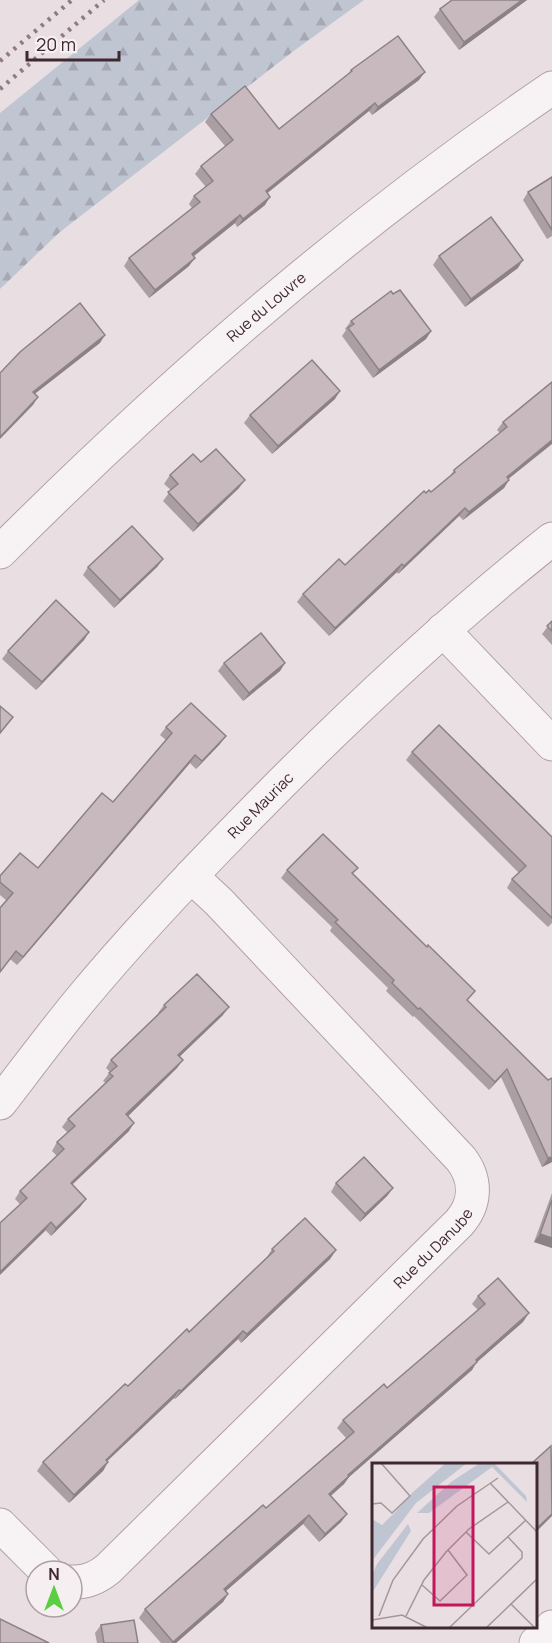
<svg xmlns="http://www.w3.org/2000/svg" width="552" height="1643" font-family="Manrope,sans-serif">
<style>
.forest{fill:url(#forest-firs)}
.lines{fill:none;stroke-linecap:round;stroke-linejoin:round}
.minor-casing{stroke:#b0a1a6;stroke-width:35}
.minor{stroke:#f7f2f4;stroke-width:33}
.rail{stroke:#927983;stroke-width:4.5;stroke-dasharray:3 6;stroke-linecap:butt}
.wall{fill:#ac9fa4}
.shaded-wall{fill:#8c8286}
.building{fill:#c8b9bf;stroke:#8c8286;stroke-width:1.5}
.labels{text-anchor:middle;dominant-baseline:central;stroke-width:4.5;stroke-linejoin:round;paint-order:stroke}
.street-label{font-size:15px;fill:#402831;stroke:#f6eff2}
.inset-road{fill:none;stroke:#a5969c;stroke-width:1.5}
.view{fill:#c2185b;fill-opacity:0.15;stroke:#c2185b;stroke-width:3}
.inset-edge{fill:none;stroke:#402831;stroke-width:3}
</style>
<defs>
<pattern id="forest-firs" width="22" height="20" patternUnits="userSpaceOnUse" patternTransform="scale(1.5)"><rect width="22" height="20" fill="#c0c5d2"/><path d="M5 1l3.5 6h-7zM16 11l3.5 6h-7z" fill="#a6a9b5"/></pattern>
</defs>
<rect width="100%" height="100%" fill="#e9dfe3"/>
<!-- forest -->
<path class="forest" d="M 139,0 L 364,0 L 295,50 L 60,232 L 0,289 L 0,113 Z"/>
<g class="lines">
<defs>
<g id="minor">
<path id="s1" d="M 0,552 C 170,382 353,223 552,88"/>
<path d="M 443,630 L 552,744"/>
<path id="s2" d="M 0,1103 C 27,1068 53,1033 81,999 C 134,935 192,874 250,815 C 346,717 445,624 552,539"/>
<path d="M 0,1525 L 46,1571"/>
<path id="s3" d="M 72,1582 C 86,1583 97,1578 108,1569 L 459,1223 C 476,1204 477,1180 461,1159 L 219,902 L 191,876"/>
<path d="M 536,1643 L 552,1627"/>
</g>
</defs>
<!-- minor casing -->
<use href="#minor" class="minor-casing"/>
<!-- minor -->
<use href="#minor" class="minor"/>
<!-- rail -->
<g class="rail">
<path d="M 0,61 L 72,0"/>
<path d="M 0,89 L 104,0"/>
</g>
</g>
<!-- wall -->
<g class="wall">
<path d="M 452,0 L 527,0 L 459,50 L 434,17 L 440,9 Z"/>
<path d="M 351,70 L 419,80 L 372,115 L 369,111 L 267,193 L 265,205 L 237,227 L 235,223 L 193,257 L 189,266 L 149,298 L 124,266 L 129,258 L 192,208 L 189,204 L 194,196 L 206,187 L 195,174 L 201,166 L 225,146 L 205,122 L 211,114 L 279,129 L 348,74 Z"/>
<path d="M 552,177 L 552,236 L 547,239 L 523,200 L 528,192 Z"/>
<path d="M 439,256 L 518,268 L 465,307 L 433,265 Z"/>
<path d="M 351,321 L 431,331 L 426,339 L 373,378 L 342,336 L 346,330 L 345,329 Z"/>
<path d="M 552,382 L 509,479 L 504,488 L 463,520 L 459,516 L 398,574 L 397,572 L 329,636 L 297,602 L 303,594 L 345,565 L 426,493 L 431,492 L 450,476 L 454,470 L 500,433 L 497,430 L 503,422 Z"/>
<path d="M 335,399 L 272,454 L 244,423 L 250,415 Z"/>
<path d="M 201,462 L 239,488 L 193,532 L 163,501 L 171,490 L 164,484 L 170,475 Z"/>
<path d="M 163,559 L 157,567 L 114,608 L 83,575 L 88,567 Z"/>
<path d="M 552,621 L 552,645 L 542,634 Z"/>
<path d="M 89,632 L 84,640 L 36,690 L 2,659 L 8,651 Z"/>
<path d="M 224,663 L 285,663 L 280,671 L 243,701 L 218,671 Z"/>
<path d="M 166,727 L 220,744 L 196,769 L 190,763 L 17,965 L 10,959 L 6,900 L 0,895 L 0,876 L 38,868 L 113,802 L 166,740 L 160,735 Z"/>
<path d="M 412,752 L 552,837 L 552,923 L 548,927 L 507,888 L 512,879 L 519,873 L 406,760 Z"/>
<path d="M 358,868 L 353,874 L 468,1001 L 548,1080 L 552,1162 L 542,1167 L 501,1077 L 489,1090 L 414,1016 L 413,1017 L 386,991 L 388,988 L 330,931 L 332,927 L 281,878 L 287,870 Z"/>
<path d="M 164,1005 L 223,1015 L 180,1056 L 177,1068 L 128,1116 L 129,1131 L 72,1185 L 86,1199 L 80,1207 L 51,1236 L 15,1199 L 20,1191 L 57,1156 L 52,1151 L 57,1142 L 68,1133 L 62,1127 L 68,1119 L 106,1083 L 103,1081 L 110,1072 L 106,1068 L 111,1060 L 159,1014 L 158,1013 Z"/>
<path d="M 336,1183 L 393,1188 L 387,1196 L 360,1222 L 331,1192 Z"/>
<path d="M 552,1193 L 552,1248 L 534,1242 Z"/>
<path d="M 272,1249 L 336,1250 L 330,1259 L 241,1343 L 238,1339 L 175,1399 L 174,1398 L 107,1461 L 108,1462 L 103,1471 L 69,1503 L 37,1471 L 43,1462 L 189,1332 L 267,1257 Z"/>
<path d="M 478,1296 L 523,1322 L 476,1363 L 472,1370 L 349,1477 L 344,1484 L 331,1496 L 347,1514 L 341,1522 L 319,1542 L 303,1524 L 226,1591 L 228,1594 L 223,1602 L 176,1643 L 161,1643 L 139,1618 L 145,1609 L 266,1508 L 346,1438 L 337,1428 L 343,1420 L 387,1388 L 478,1310 L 472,1304 Z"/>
<path d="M 101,1625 L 138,1643 L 97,1643 L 95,1633 Z"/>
</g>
<!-- shaded-wall -->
<g class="shaded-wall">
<path d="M 522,0 L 527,0 L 459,50 L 464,42 Z"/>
<path d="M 425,72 L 419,80 L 372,115 L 378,107 Z"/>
<path d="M 375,103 L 369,111 L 260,199 L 266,191 Z"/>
<path d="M 270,197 L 265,205 L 237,227 L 243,219 Z"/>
<path d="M 240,215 L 235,223 L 186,262 L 192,254 Z"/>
<path d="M 195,258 L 189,266 L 149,298 L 155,290 Z"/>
<path d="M 523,260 L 518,268 L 465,307 L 471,299 Z"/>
<path d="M 431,331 L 426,339 L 373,378 L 379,370 Z"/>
<path d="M 105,335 L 100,343 L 27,400 L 33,392 Z"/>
<path d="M 340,391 L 335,399 L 272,454 L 278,446 Z"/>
<path d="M 38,397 L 33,405 L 0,439 L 0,437 Z"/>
<path d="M 552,440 L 552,444 L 501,485 L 507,477 Z"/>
<path d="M 245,480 L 239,488 L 193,532 L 198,524 Z"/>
<path d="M 509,480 L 504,488 L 463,520 L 469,512 Z"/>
<path d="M 465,508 L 459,516 L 398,574 L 404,566 Z"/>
<path d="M 163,559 L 157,567 L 114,608 L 120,600 Z"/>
<path d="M 402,564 L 397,572 L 329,636 L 335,628 Z"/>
<path d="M 89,632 L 84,640 L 36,690 L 42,682 Z"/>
<path d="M 285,663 L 280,671 L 243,701 L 249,693 Z"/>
<path d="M 226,736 L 220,744 L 196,769 L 202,761 Z"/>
<path d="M 195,755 L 190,763 L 17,965 L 23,957 Z"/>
<path d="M 229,1007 L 223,1015 L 173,1063 L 178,1055 Z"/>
<path d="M 183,1060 L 177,1068 L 121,1123 L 126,1114 Z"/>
<path d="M 507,1069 L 501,1077 L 489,1090 L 495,1082 Z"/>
<path d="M 134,1123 L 129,1131 L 65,1191 L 71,1183 Z"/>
<path d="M 552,1157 L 552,1162 L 542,1167 L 548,1158 Z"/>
<path d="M 393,1188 L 387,1196 L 360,1222 L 365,1214 Z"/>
<path d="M 86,1199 L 80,1207 L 51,1236 L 56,1228 Z"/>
<path d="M 51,1222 L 45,1231 L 0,1275 L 0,1272 Z"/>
<path d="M 540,1234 L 552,1238 L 552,1248 L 534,1242 Z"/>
<path d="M 336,1250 L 330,1259 L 241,1343 L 247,1334 Z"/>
<path d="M 529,1313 L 523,1322 L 476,1363 L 472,1370 L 349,1477 L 344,1484 L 323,1502 L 329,1494 L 348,1475 Z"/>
<path d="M 243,1331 L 238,1339 L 175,1399 L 181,1391 Z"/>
<path d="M 179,1390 L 174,1398 L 100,1468 L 106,1460 Z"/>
<path d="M 108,1462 L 103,1471 L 69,1503 L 74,1495 Z"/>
<path d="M 347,1514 L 341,1522 L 319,1542 L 325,1534 Z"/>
<path d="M 552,1514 L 552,1516 L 536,1532 L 536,1529 Z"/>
<path d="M 309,1515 L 303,1524 L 219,1597 L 224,1589 Z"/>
<path d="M 228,1594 L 223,1602 L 176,1643 L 172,1643 Z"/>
</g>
<!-- building -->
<g class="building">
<path d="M 452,0 L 522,0 L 464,42 L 440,9 Z"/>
<path d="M 398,36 L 425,72 L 378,107 L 375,103 L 266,191 L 270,197 L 243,219 L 240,215 L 192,254 L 195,258 L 155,290 L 129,258 L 200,202 L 194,196 L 213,181 L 201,166 L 233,140 L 211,114 L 245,86 L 279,129 L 352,71 L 351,70 Z"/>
<path d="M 552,177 L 552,230 L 528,192 Z"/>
<path d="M 491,217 L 523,260 L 471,299 L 439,256 Z"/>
<path d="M 400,290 L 431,331 L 379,370 L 348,328 L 354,324 L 351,321 L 391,291 L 393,294 Z"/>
<path d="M 80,303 L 105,335 L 33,392 L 38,397 L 0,437 L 0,373 L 20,352 Z"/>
<path d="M 312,360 L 340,391 L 278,446 L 250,415 Z"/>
<path d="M 552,382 L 552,440 L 507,477 L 509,480 L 469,512 L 465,508 L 404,566 L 402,564 L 335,628 L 303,594 L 339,559 L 345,565 L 424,491 L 426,493 L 429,490 L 431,492 L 455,472 L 454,470 L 507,427 L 503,422 Z"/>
<path d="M 216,449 L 245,480 L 198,524 L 168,492 L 178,484 L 170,475 L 193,454 L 201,462 Z"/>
<path d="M 132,526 L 163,559 L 120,600 L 88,567 Z"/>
<path d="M 56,600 L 89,632 L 42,682 L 8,651 Z"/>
<path d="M 552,621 L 552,631 L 547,626 Z"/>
<path d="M 261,633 L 285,663 L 249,693 L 224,663 Z"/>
<path d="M 191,703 L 226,736 L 202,761 L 195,755 L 23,957 L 16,951 L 0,972 L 0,908 L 13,893 L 0,882 L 0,876 L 20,853 L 38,868 L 102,793 L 113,802 L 172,733 L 166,727 Z"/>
<path d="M 0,706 L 13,717 L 0,733 Z"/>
<path d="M 439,725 L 552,837 L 552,918 L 512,879 L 526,866 L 412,752 Z"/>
<path d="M 323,834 L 358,868 L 352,873 L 427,947 L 428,945 L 475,991 L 467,1000 L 548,1080 L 552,1078 L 552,1157 L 548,1158 L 507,1069 L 495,1082 L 420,1008 L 418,1009 L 392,983 L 394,980 L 335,922 L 338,920 L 287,870 Z"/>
<path d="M 197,974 L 229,1007 L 178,1055 L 183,1060 L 126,1114 L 134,1123 L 71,1183 L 86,1199 L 56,1228 L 51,1222 L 0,1272 L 0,1223 L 27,1198 L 20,1191 L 64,1149 L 57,1142 L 75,1126 L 68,1119 L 113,1076 L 109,1073 L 117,1066 L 111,1060 L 166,1007 L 164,1005 Z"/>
<path d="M 364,1157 L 393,1188 L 365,1214 L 336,1183 Z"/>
<path d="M 552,1200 L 552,1238 L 540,1234 Z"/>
<path d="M 305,1218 L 336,1250 L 247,1334 L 243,1331 L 181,1391 L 179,1390 L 106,1460 L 108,1462 L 74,1495 L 43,1462 L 125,1384 L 128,1386 L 187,1329 L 189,1332 L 274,1251 L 272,1249 Z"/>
<path d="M 498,1278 L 529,1313 L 476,1360 L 477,1362 L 348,1475 L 349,1476 L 329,1494 L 347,1514 L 325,1534 L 309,1515 L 224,1589 L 228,1594 L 173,1642 L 145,1609 L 263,1505 L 266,1508 L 354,1432 L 343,1420 L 384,1384 L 387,1388 L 485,1304 L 478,1296 Z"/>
<path d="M 551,1446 L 552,1514 L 536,1529 L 536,1464 L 531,1464 Z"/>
<path d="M 0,1619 L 49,1643 L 0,1643 Z"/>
<path d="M 134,1620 L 138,1643 L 104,1643 L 101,1625 Z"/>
</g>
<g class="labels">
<!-- street labels -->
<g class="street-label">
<text stroke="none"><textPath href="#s1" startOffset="362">Rue du Louvre</textPath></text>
<text stroke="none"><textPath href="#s2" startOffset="396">Rue Mauriac</textPath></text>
<text stroke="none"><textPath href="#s3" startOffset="496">Rue du Danube</textPath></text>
</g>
</g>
<!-- overview -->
<g transform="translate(372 1463)">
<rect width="165" height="165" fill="#e9dfe3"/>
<path d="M 74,0 L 95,0 L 44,40 L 0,98 L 0,75 L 41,29 ZM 108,0 L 122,0 L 154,33 L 155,39 L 120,4 L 57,50 L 45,50 L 79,19 ZM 36,61 L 39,68 L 0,130 L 0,112 L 5,101 Z" fill="#c0c5d2"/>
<path d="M 20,52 L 24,54 L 0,92 L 0,56 L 10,62 Z" fill="#c0c5d2"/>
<path class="inset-road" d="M 118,20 L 165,69M 0,41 L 9,40 L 20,50 L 38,33 L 9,0M 94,69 L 117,91 L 154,57M 50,122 L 68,138 L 95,112 L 76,87M 139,141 L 163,165M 7,153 L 21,117 L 51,76 L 85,43 L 126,15M 34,153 L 52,117 L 74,89 L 97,66 L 136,39M 0,157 L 30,152 L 56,165M 77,165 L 150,95 L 150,89 L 136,74M 114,165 L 165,116"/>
<path class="view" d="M 62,24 L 101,24 L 101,142 L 62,142 Z"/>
<rect width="165" height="165" class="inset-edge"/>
</g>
<!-- north arrow -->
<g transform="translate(54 1589)"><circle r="28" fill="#f6eff2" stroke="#ad9fa5" stroke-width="1.5"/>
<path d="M0-4.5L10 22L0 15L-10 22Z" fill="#5cce43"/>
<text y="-9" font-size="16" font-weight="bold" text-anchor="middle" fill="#402831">N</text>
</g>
<!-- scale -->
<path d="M27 51v9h92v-9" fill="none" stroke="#402831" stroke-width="3"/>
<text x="36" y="51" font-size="18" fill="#402831" stroke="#f6eff2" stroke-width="4.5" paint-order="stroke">20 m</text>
</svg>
